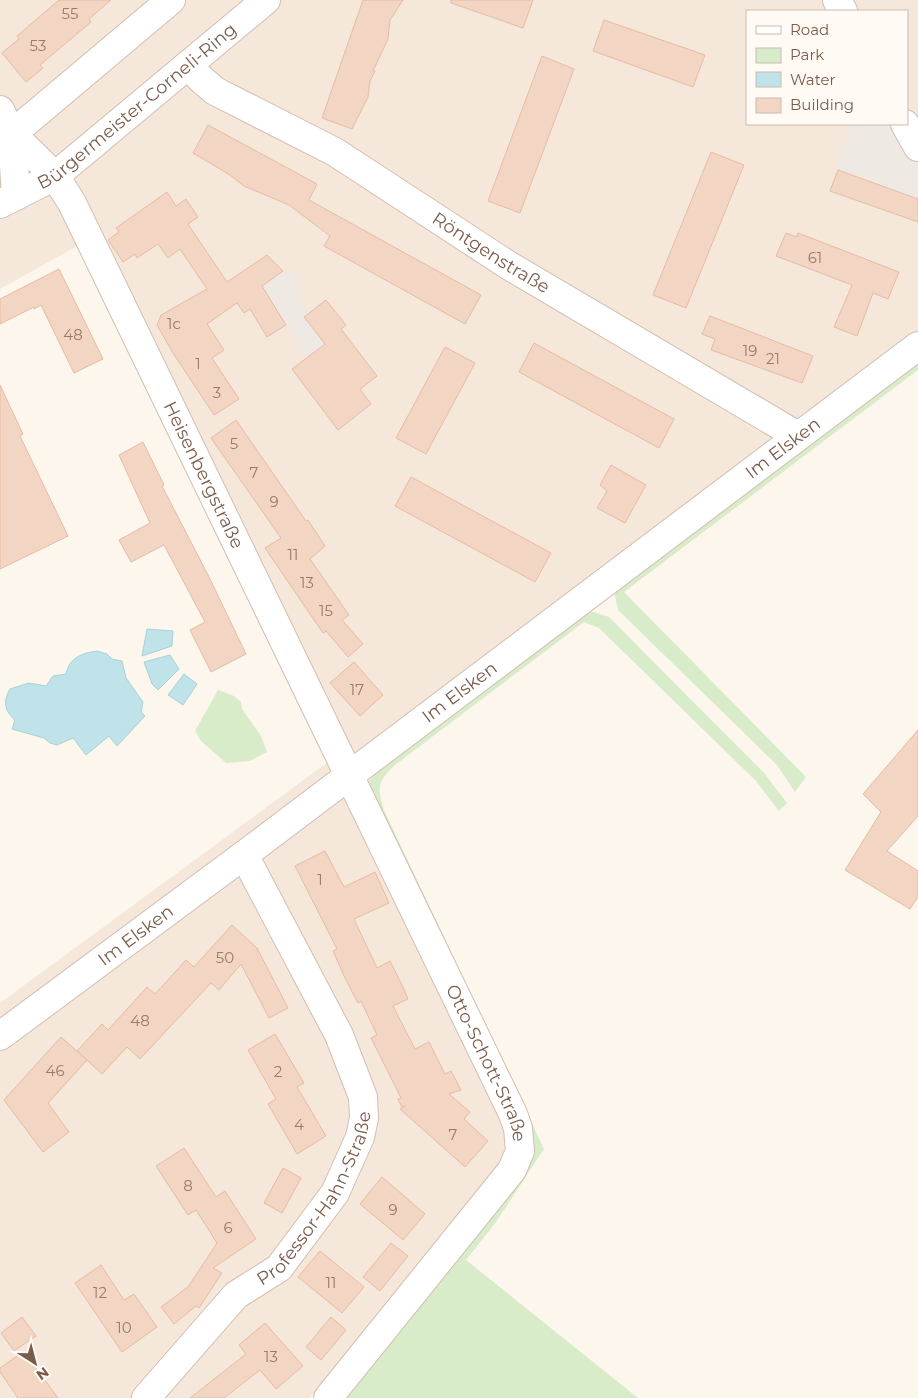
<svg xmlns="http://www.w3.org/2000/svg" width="918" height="1398" font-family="Montserrat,sans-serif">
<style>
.residential{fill:#f5e8da;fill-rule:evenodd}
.industrial{fill:#efe9e4}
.green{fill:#d8ecc9}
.water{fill:#bfe3e8;stroke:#a5d3da}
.building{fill:#f3d5c3;stroke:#e6bba3}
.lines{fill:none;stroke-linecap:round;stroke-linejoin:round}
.minor-casing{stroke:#d1beb0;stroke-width:30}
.minor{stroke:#fff;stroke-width:28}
.labels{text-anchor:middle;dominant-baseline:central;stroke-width:4;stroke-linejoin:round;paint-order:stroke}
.number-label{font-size:15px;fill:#987a6a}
.street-label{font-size:18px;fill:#7a5c4d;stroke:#fffaf3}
</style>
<rect width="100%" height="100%" fill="#fdf6ec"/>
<!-- residential -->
<g class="residential">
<path d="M 0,0 L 918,0 L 918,361 L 379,769 L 368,791 L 97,235 L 0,289 ZM 747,11 L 907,11 L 907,124 L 747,124 Z"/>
<path d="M 328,762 L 506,1119 L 508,1158 L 310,1398 L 0,1398 L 0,1003 Z"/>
</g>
<!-- industrial -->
<g class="industrial">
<path d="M 853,124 L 892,124 L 918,171 L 918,223 L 829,192 L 839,166 L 834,164 Z"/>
<path d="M 284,270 L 299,276 L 295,290 L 308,313 L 326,299 L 347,326 L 342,329 L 378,376 L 361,389 L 372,404 L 337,432 L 298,371 L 309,362 L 288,325 L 267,338 L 254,317 L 257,315 L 245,298 Z"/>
</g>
<!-- green -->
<g class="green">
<path d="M 918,361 L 918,370 L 624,592 L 806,777 L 795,792 L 777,765 L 618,610 L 614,591 Z"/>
<path d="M 588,610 L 609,617 L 765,774 L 787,803 L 779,811 L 756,781 L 599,628 L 584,622 L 395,765 C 377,782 377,787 384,810 L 544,1149 L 496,1222 L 466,1260 L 638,1398 L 342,1398 L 524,1166 L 368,791 L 369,782 L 379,769 Z"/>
<path d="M 218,690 L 234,696 L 241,702 L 242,709 L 261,736 L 267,752 L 250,761 L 226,763 L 201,741 L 195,731 Z"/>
</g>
<!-- water -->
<g class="water">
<path d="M 147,629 L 173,631 L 172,646 L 142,656 Z"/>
<path d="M 97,651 L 107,654 L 112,659 L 122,661 L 126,678 L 143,702 L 141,712 L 145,716 L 117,746 L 109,736 L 86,755 L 73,738 L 57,745 L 50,743 L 44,738 L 12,729 L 15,720 C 4,710 3,702 10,689 L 29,683 L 46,686 L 53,676 L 66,674 C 69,658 82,653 97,651 Z"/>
<path d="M 170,655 L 179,669 L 158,690 L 152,684 L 144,662 Z"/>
<path d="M 184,674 L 197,684 L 183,705 L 168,695 Z"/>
</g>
<!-- building -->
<g class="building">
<path d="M 59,0 L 111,0 L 89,19 L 91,22 L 40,65 L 43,68 L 26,82 L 2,53 L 19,39 L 17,36 Z"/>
<path d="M 363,0 L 403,0 L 390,20 L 388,39 L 373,71 L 375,71 L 370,81 L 368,97 L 352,129 L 322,118 Z"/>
<path d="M 451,0 L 533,0 L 523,28 L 451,3 Z"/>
<path d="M 604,20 L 705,55 L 693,87 L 593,51 Z"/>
<path d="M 542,56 L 574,69 L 520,213 L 488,201 Z"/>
<path d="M 208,125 L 317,184 L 309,200 L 481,295 L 465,324 L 324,246 L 330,236 L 289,205 L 244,186 L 230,175 L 193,153 Z"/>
<path d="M 711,152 L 744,165 L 686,308 L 653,295 Z"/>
<path d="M 838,170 L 918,199 L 918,222 L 830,191 Z"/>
<path d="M 167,192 L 176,206 L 186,199 L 198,217 L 188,224 L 227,282 L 267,255 L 283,271 L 262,286 L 286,325 L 267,337 L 250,309 L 244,313 L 237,303 L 207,324 L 224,350 L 212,358 L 239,399 L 214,415 L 173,353 L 157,325 L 161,315 L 207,289 L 180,249 L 168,258 L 158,244 L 137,258 L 135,254 L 123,262 L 108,240 L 119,232 L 116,228 Z"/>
<path d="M 786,233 L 797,237 L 798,233 L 899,272 L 888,299 L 873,293 L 857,336 L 834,327 L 852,285 L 776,256 Z"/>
<path d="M 59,269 L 103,359 L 74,373 L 41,305 L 34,309 L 34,307 L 0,324 L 0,299 Z"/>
<path d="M 326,300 L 346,325 L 341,329 L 377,376 L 360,389 L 371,404 L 338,430 L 292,369 L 325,344 L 304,317 Z"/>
<path d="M 710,316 L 813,356 L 802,383 L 711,350 L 715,339 L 702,334 Z"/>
<path d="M 534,343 L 674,419 L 659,448 L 519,372 Z"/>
<path d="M 445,347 L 475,363 L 426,454 L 396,438 Z"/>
<path d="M 0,385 L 23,434 L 20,436 L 68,536 L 0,569 Z"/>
<path d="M 236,420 L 306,521 L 308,520 L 325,546 L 310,559 L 349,615 L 342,620 L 363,644 L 348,657 L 326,631 L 323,633 L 265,548 L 281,538 L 211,438 Z"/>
<path d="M 143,442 L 164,485 L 162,486 L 209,577 L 246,654 L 211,672 L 190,630 L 205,622 L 164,545 L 131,562 L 119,540 L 150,523 L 119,455 Z"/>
<path d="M 611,465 L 646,485 L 625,523 L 597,508 L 607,491 L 600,485 Z"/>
<path d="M 411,477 L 551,553 L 535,582 L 395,506 Z"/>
<path d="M 354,662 L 383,695 L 360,716 L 330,683 Z"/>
<path d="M 918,730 L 918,816 L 887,851 L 918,871 L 918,897 L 910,909 L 845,870 L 881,812 L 863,794 Z"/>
<path d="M 325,851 L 344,887 L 375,872 L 389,903 L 354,919 L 377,968 L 390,961 L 402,985 L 408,999 L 393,1006 L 415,1049 L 429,1042 L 445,1074 L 451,1071 L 461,1090 L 449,1094 L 470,1112 L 464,1119 L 488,1141 L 465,1167 L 400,1109 L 405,1106 L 402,1107 L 398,1099 L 401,1098 L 371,1038 L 377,1035 L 361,1001 L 358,1003 L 345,978 L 333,951 L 337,949 L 295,866 Z"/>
<path d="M 232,925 L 257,948 L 288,1008 L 269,1018 L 241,964 L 219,990 L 211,983 L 140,1059 L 127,1047 L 102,1074 L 77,1051 L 102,1024 L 108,1030 L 147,987 L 155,994 L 186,960 L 194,967 Z"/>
<path d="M 275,1034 L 304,1083 L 297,1087 L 326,1136 L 297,1154 L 268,1104 L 276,1099 L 248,1050 Z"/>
<path d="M 61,1037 L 87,1060 L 48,1103 L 69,1132 L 43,1152 L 4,1100 Z"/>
<path d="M 184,1148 L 216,1197 L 225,1191 L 256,1239 L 213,1268 L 222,1273 L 199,1308 L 196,1306 L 174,1324 L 161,1307 L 188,1287 L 217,1243 L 196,1210 L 188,1215 L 156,1166 Z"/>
<path d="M 283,1168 L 301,1178 L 282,1213 L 264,1203 Z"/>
<path d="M 382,1177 L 425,1214 L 403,1240 L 360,1204 Z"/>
<path d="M 391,1243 L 408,1256 L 380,1291 L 363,1277 Z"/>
<path d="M 320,1251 L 364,1287 L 342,1313 L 298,1277 Z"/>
<path d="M 101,1265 L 124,1300 L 134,1294 L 157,1327 L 122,1352 L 75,1283 Z"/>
<path d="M 22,1317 L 36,1336 L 14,1351 L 1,1333 Z"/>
<path d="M 331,1317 L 346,1330 L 321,1360 L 306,1347 Z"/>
<path d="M 265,1323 L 303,1366 L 276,1389 L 260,1370 L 224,1398 L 190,1398 L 246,1354 L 239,1345 Z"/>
<path d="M 24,1351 L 47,1383 L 58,1398 L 18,1398 L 0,1372 L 0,1368 Z"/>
</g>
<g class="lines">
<defs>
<g id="minor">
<path d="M 837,0 L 843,11"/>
<path id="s1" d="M 188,65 L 201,79 L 215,91 L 335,152 L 508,265 L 798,436"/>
<path id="s2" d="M 0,110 L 12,134 L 55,176 L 72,203 L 513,1114 L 518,1128 L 520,1151 L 512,1170 L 328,1398"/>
<path d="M 905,124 L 918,147"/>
<path d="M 12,134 L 171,0"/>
<path d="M 12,134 L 16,196"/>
<path id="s3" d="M 0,204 L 55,176 L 266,0"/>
<path id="s4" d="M 0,1036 L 244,855 L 918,346"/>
<path id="s5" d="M 146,1398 L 236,1295 L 279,1268 L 335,1193 L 360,1137 L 364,1118 L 363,1097 L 339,1035 L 244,855"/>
</g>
</defs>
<!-- minor casing -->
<use href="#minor" class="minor-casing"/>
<!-- minor -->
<use href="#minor" class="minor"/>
</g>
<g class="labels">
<!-- number labels -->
<g class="number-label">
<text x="70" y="13">55</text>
<text x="38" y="45">53</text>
<text x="815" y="257">61</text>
<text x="174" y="323">1c</text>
<text x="73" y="334">48</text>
<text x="750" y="350">19</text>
<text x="773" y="358">21</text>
<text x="198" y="363">1</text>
<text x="217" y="392">3</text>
<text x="234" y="443">5</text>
<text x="254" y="472">7</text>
<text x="274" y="501">9</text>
<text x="293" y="554">11</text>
<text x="307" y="582">13</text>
<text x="326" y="610">15</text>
<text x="357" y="689">17</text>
<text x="320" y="879">1</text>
<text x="225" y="957">50</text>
<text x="140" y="1020">48</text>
<text x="55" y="1070">46</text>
<text x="278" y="1071">2</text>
<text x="299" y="1124">4</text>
<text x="453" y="1134">7</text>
<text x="188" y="1185">8</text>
<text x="393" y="1209">9</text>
<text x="228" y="1227">6</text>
<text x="331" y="1282">11</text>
<text x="100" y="1292">12</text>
<text x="124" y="1327">10</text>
<text x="271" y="1356">13</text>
</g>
<!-- street labels -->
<g class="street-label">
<text stroke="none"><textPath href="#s3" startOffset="169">Bürgermeister-Corneli-Ring</textPath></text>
<text stroke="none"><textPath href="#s1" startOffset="358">Röntgenstraße</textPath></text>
<text stroke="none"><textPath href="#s4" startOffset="979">Im Elsken</textPath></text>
<text stroke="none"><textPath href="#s2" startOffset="421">Heisenbergstraße</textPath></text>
<text stroke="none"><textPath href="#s4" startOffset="574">Im Elsken</textPath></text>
<text stroke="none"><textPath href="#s4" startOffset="169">Im Elsken</textPath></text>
<text stroke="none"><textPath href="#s2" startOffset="1074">Otto-Schott-Straße</textPath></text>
<text stroke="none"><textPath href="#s5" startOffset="266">Professor-Hahn-Straße</textPath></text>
</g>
</g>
<!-- legend -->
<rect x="746" y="10" width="162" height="115" fill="#fffaf3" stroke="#cabbb1"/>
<rect x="756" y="26" width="25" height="8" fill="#ffffff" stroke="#cabbb1"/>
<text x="790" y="35" font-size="15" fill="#7a5c4d">Road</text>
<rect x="756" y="48" width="25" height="15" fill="#d8ecc9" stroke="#cabbb1"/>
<text x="790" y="60" font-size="15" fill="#7a5c4d">Park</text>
<rect x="756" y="72" width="25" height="15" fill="#bfe3e8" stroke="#cabbb1"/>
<text x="790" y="85" font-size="15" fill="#7a5c4d">Water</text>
<rect x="756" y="98" width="25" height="15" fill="#f3d5c3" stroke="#cabbb1"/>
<text x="790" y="110" font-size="15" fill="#7a5c4d">Building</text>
<!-- north arrow -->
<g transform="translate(35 1363) rotate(144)" stroke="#fffaf3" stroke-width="4" paint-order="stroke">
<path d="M0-4L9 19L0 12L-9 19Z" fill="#7a5c4d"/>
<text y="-8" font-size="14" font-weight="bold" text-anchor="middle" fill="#7a5c4d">N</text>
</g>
</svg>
